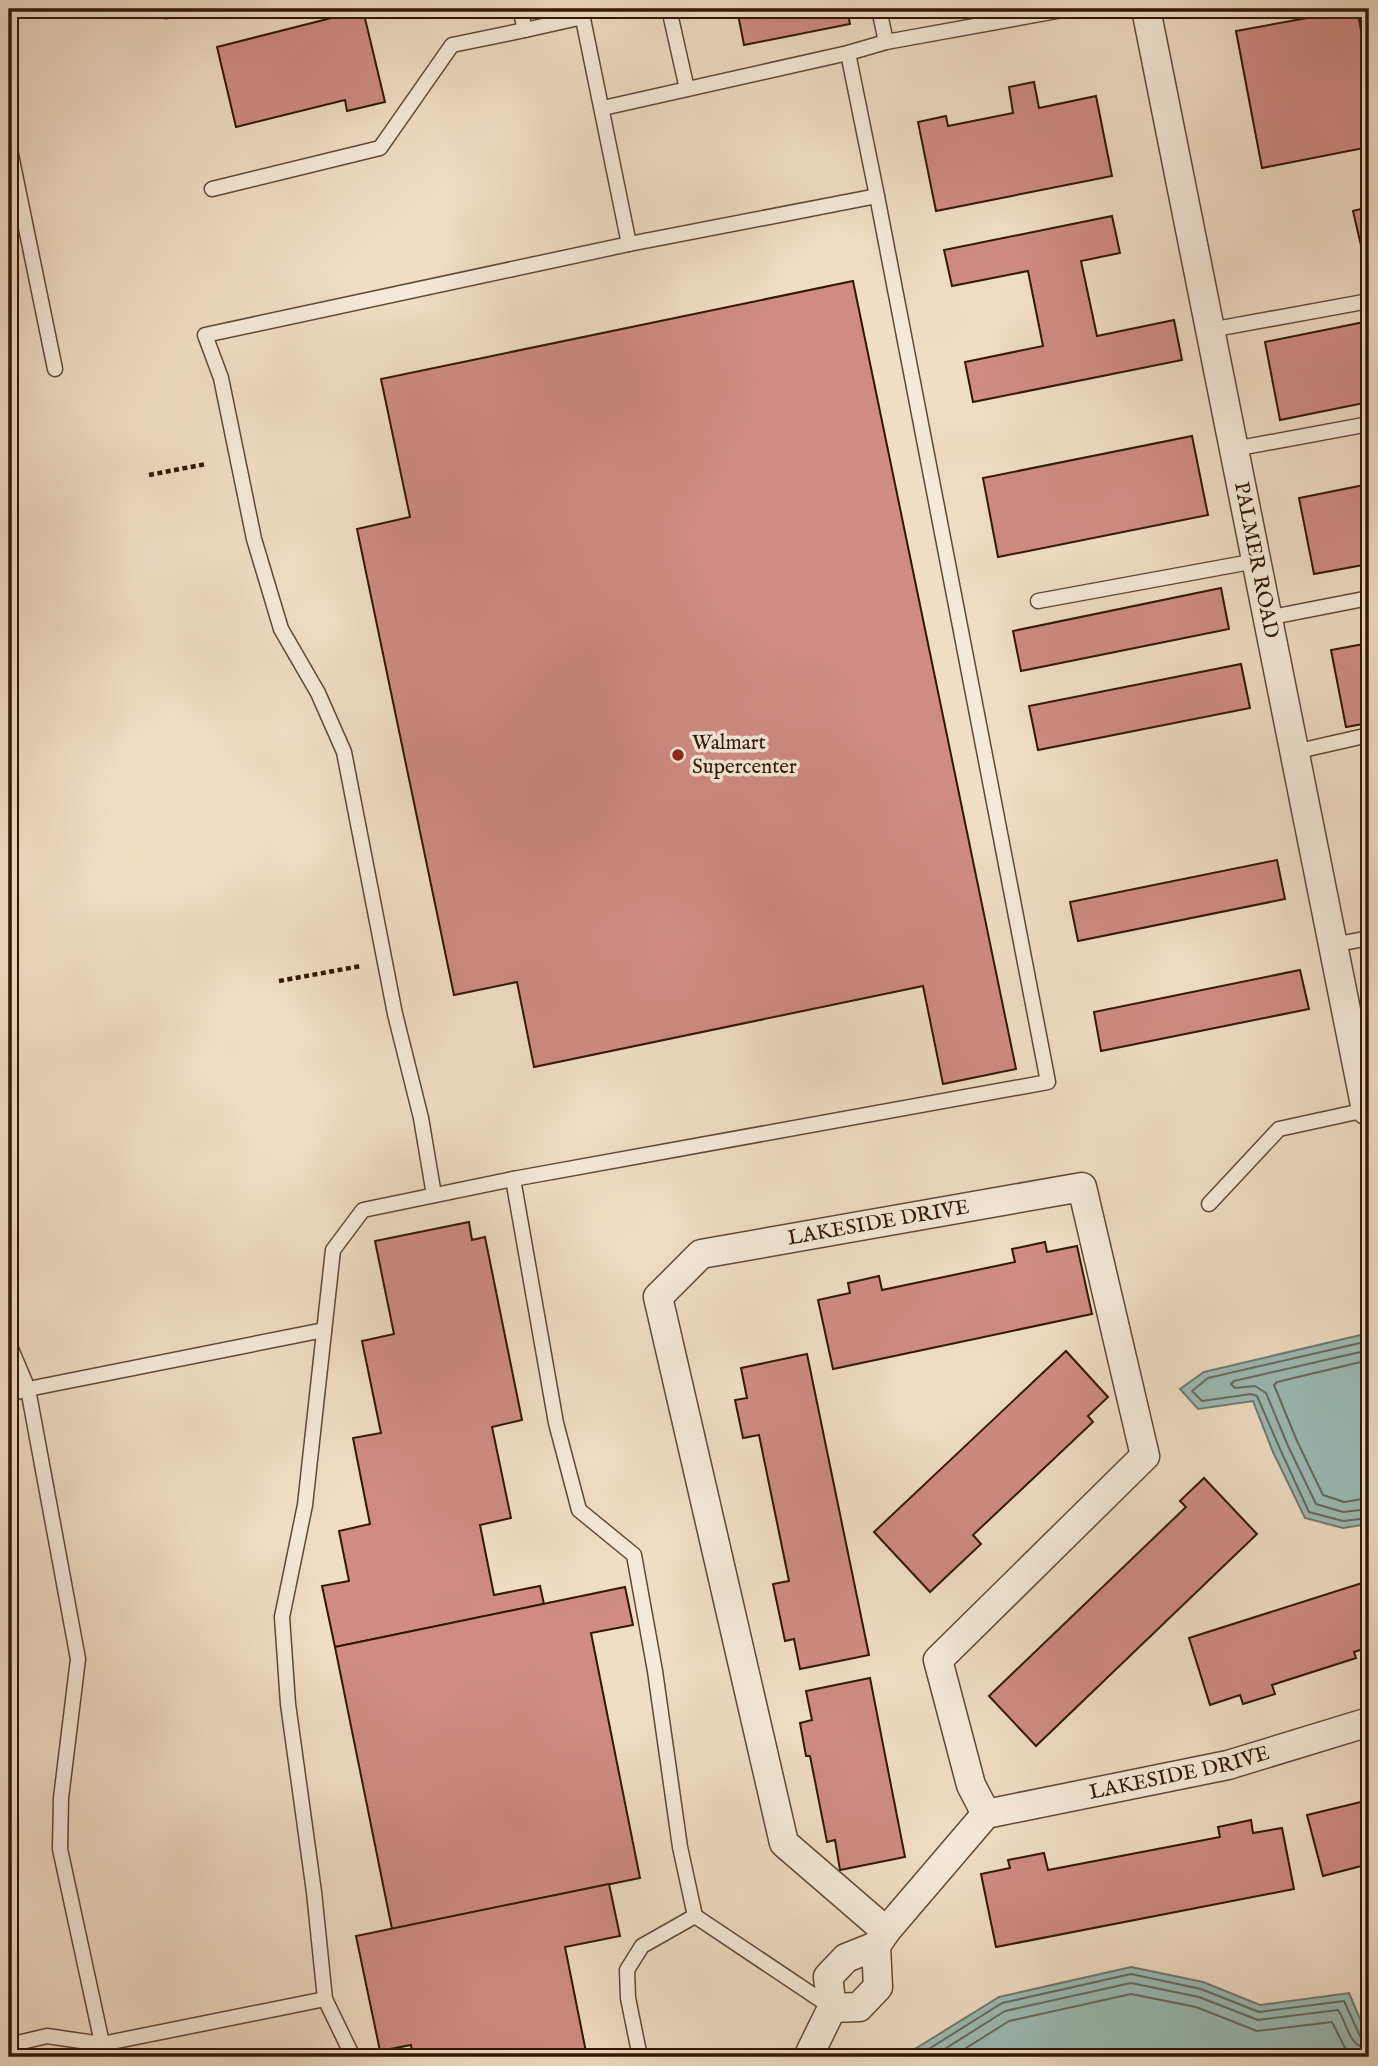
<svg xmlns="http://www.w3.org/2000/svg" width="1378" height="2066" font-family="'IM FELL English',serif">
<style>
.water{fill:#9abbb6;stroke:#707970;stroke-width:2}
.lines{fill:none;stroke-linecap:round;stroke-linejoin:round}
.shore{stroke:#66695e;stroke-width:2}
.building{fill:#cf8b84;stroke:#311706;stroke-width:2}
.service-casing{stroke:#604836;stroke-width:17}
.minor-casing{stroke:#604836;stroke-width:31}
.path{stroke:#311706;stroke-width:4.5;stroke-dasharray:5 3.5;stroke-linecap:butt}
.service{stroke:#f5e9d9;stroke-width:14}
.minor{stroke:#f5e9d9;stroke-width:28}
.poi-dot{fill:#8f2418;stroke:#f5e9d9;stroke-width:2.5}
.labels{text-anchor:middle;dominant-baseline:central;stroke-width:7;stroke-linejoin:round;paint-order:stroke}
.street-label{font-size:21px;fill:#311706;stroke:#f5e9d9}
.poi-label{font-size:21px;fill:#311706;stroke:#f5e9d9;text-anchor:start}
</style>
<rect width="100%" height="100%" fill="#efddc5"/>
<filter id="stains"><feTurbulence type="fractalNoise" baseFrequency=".00286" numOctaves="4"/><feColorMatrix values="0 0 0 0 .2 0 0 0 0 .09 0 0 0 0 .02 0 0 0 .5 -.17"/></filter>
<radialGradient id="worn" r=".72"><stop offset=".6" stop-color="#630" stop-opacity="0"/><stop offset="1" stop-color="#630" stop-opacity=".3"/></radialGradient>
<!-- water -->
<g class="water">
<path d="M 1369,1333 L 1369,1524 L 1343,1528 L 1305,1518 L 1273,1452 L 1253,1401 L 1198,1409 L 1180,1389 L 1204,1372 Z"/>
<path d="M 1131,1967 L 1203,1982 L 1260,2005 L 1349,1993 L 1369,2040 L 1369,2057 L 902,2057 L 999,1997 Z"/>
</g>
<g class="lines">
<!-- shore -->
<g class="shore">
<path d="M 1369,1341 L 1208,1378 L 1192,1391 L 1202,1401 L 1251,1394 L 1257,1396 L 1280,1449 L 1309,1512 L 1343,1521 L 1369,1518"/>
<path d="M 1369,1350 L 1234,1381 L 1231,1384 L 1235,1388 L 1255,1386 L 1266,1393 L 1288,1446 L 1316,1504 L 1343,1512 L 1369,1509"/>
<path d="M 1369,1360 L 1277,1382 L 1274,1385 L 1297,1441 L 1323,1495 L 1344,1502 L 1369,1498"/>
<path d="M 916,2057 L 1002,2003 L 1131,1974 L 1201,1989 L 1259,2012 L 1344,2001 L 1360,2036 L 1364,2039 L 1369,2040"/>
<path d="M 932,2057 L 1005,2011 L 1131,1983 L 1199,1997 L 1258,2020 L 1338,2010 C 1348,2024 1348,2047 1369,2049"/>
<path d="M 952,2057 L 1009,2021 L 1131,1994 L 1196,2007 L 1257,2031 L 1332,2022 L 1345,2048 L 1357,2057"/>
</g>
</g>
<!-- building -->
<g class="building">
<path d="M 737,9 L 847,9 L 850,24 L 744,45 Z"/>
<path d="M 1357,9 L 1369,72 L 1369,147 L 1262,168 L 1236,31 Z"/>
<path d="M 363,10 L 385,102 L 347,111 L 345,100 L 236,127 L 217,47 Z"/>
<path d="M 1034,82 L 1039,108 L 1096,96 L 1112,176 L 936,211 L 918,122 L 946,116 L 948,126 L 1013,113 L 1009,87 Z"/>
<path d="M 1369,207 L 1369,280 L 1353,211 Z"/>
<path d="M 1112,216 L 1120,253 L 1081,261 L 1097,336 L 1174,320 L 1182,360 L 973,402 L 965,362 L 1043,346 L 1028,271 L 952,286 L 944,250 Z"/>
<path d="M 853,281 L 1016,1069 L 943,1084 L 923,986 L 534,1067 L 517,982 L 454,995 L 357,529 L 410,517 L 381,379 Z"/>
<path d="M 1369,321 L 1369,402 L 1280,420 L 1265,342 Z"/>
<path d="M 1192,436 L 1208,515 L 998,557 L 983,478 Z"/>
<path d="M 1369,484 L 1369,564 L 1314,574 L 1299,498 Z"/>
<path d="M 1221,588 L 1229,629 L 1021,671 L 1013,631 Z"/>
<path d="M 1369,643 L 1369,723 L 1346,727 L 1331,650 Z"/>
<path d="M 1241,664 L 1250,708 L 1038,750 L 1029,706 Z"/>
<path d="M 1277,860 L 1285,899 L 1078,941 L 1070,902 Z"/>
<path d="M 1300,970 L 1309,1009 L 1101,1051 L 1094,1012 Z"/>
<path d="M 469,1222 L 472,1240 L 485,1237 L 522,1420 L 492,1427 L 511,1518 L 480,1525 L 494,1595 L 540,1586 L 544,1604 L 335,1647 L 322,1586 L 349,1581 L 339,1531 L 370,1524 L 353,1438 L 381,1433 L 362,1341 L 394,1334 L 375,1241 Z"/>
<path d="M 1045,1242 L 1047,1252 L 1077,1246 L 1092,1314 L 833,1369 L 818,1300 L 850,1293 L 848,1283 L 879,1276 L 882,1290 L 1015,1262 L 1012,1249 Z"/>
<path d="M 1066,1351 L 1108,1397 L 1088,1416 L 1093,1422 L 973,1535 L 981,1544 L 930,1592 L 874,1532 Z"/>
<path d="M 807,1354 L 869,1655 L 800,1669 L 794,1639 L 785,1641 L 773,1584 L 789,1581 L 759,1435 L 743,1438 L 735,1400 L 747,1398 L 741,1368 Z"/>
<path d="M 1204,1478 L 1257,1534 L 1036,1746 L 989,1696 L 1186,1507 L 1180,1501 Z"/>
<path d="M 1362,1583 L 1369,1605 L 1369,1647 L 1354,1652 L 1356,1658 L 1272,1685 L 1275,1694 L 1243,1704 L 1240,1695 L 1210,1705 L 1189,1638 Z"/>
<path d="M 625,1587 L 633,1625 L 591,1633 L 640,1878 L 392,1929 L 335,1647 Z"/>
<path d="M 870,1678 L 905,1857 L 840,1870 L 835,1840 L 827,1842 L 810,1756 L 806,1756 L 800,1723 L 812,1720 L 806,1691 Z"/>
<path d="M 1369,1800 L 1369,1864 L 1323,1876 L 1307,1815 Z"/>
<path d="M 1251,1820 L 1253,1833 L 1282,1828 L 1294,1889 L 996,1947 L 981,1874 L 1010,1868 L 1008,1860 L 1044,1853 L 1048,1870 L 1220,1837 L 1218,1827 Z"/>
<path d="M 609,1884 L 620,1936 L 565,1947 L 587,2057 L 413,2057 L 411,2045 L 380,2051 L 356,1936 Z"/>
</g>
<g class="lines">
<defs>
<g id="service">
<path d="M 520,9 L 525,30 L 583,17"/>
<path d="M 669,9 L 687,89"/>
<path d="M 166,11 L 175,9"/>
<path d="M 886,42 L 1068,9"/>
<path d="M 848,53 L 877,196"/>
<path d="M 603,108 L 848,53 L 886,42 L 879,9"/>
<path d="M 9,145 L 55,369"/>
<path d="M 212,189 L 380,148 L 452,45 L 525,30"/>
<path d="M 1210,330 L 1369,301"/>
<path d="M 1234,449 L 1369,424"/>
<path d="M 1038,601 L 1256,561"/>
<path d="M 1267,618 L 1369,598"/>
<path d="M 1294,752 L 1369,735"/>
<path d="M 1333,945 L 1369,938"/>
<path d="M 513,1179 L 1048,1082 L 877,196 L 629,244"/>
<path d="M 434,1195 L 421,1118 L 395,1014 L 344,752 L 318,693 L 281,629 L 254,539 L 221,378 L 205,335 L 629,244 L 581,9"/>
<path d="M 1209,1204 L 1279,1129 L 1366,1110"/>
<path d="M 9,1344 L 28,1389 L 78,1659 L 61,1798 L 60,1849 L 105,2057"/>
<path d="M 9,1394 L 28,1389 L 324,1330"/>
<path d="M 9,2045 L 47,2036 L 102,2044 L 325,1999"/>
<path d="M 81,2057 L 102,2044"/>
<path d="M 353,2057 L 325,1999 L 314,1892 L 288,1704 L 282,1617 L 305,1505 L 333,1250 L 363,1210 L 513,1179 L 556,1423 L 579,1510 L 634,1555 L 655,1671 L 680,1847 L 695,1916 L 831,2007"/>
<path d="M 640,2057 L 628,1998 L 627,1970 L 642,1946 L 695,1916"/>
</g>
<g id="minor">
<path id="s1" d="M 1146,9 L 1366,1110"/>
<path id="s2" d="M 886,1931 L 784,1843 L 658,1297 L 701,1254 L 1082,1187 L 1145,1456 L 938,1660 L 971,1785 L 986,1814"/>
<path id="s3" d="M 876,1946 L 878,1987 L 859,2007 L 832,2008 L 828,1977 L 846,1958 L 876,1946 L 886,1931 L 986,1814 L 1228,1765 L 1369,1722"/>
<path d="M 808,2057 L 832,2008"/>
</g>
</defs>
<!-- service casing -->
<use href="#service" class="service-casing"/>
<!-- minor casing -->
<use href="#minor" class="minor-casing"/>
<!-- path -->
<g class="path">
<path d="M 149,475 L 206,464"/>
<path d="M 279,981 L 361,966"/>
</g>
<!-- service -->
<use href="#service" class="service"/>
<!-- minor -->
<use href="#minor" class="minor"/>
</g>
<!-- markers -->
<circle class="poi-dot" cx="678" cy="755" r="7"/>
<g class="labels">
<!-- street labels -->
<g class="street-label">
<text stroke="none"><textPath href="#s1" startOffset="562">PALMER ROAD</textPath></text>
<text stroke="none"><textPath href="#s2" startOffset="936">LAKESIDE DRIVE</textPath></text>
<text stroke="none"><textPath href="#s3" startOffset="555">LAKESIDE DRIVE</textPath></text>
</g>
<!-- poi labels -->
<g class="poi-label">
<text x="692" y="743">Walmart<tspan x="692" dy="24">Supercenter</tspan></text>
</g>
</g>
<!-- margin -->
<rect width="1378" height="2066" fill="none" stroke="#efddc5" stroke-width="35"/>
<rect x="10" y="10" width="1357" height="2045" fill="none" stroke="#311706" stroke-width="3.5"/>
<rect x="18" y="18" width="1343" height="2031" fill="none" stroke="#311706" stroke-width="2"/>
<rect width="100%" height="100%" filter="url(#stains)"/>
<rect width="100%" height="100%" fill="url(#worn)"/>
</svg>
